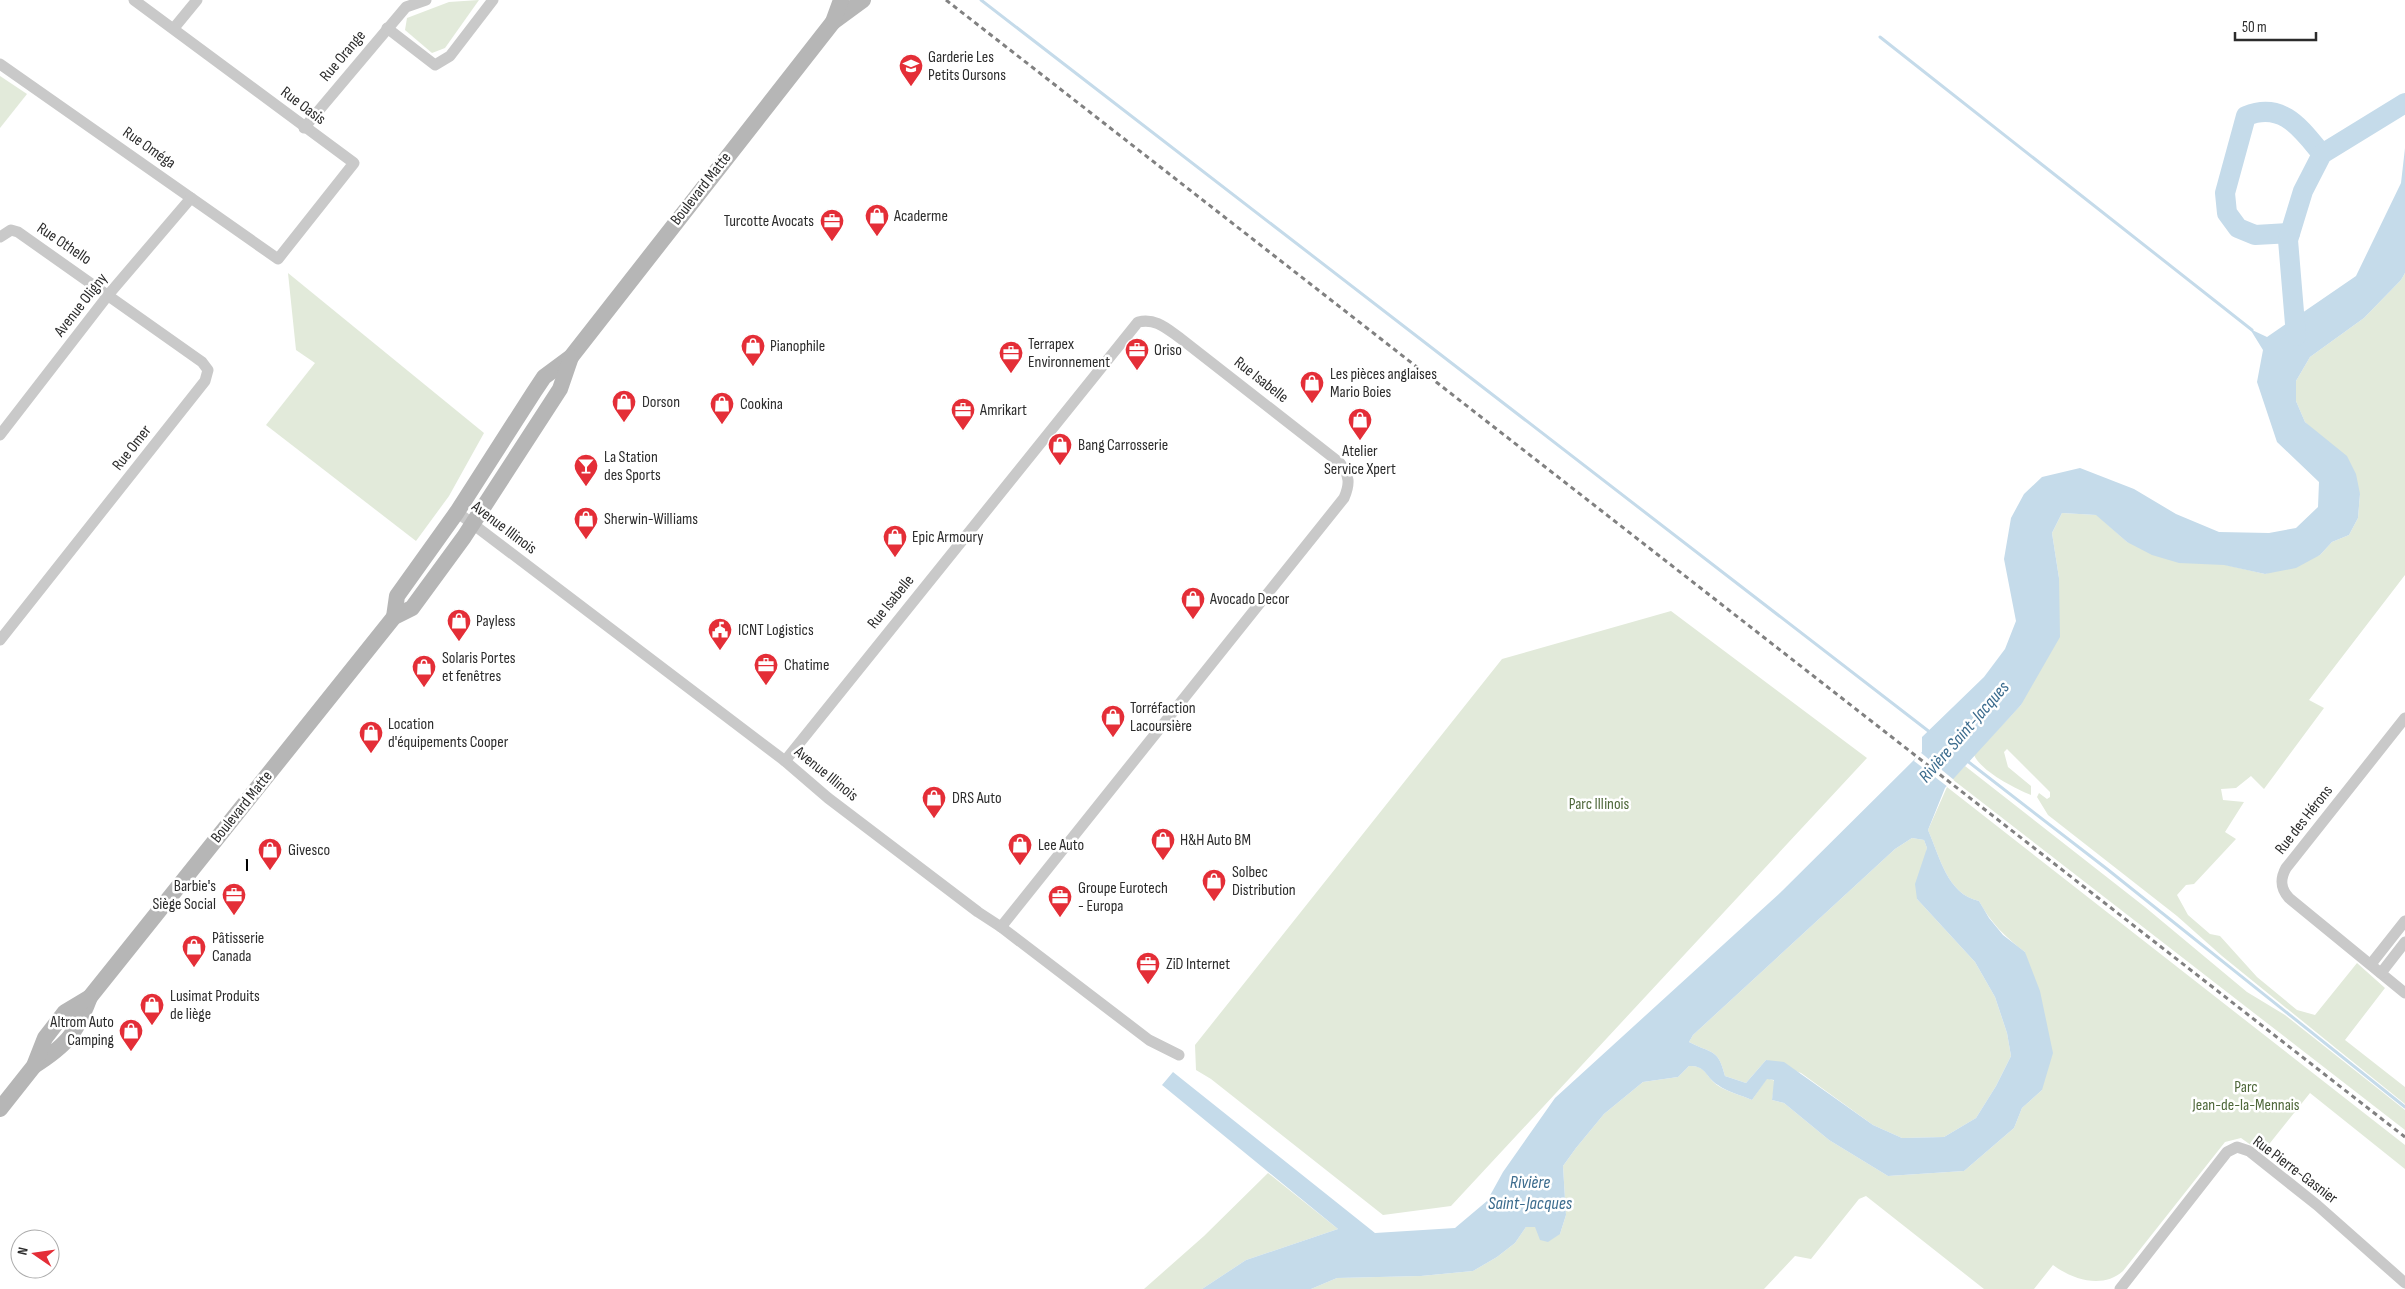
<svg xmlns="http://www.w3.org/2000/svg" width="2405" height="1289" font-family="'Sofia Sans Condensed',sans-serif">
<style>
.green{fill:#e2eada}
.water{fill:#c5dbea;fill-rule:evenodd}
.pier{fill:#fff}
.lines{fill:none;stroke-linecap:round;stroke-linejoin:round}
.stream{stroke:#c5dbea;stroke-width:3}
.river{stroke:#c5dbea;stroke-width:20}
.street{stroke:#c9c9c9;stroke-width:11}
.secondary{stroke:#b6b6b6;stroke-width:16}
.rail{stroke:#818181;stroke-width:3;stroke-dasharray:5 4;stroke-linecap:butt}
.labels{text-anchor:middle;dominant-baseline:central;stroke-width:5;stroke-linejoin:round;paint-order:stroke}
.street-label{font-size:16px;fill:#2c2c2c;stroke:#fff}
.poi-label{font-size:16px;fill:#2c2c2c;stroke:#fff;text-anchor:start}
.park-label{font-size:16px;fill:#4e673a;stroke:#fff}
.water-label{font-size:18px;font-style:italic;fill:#3b6b8d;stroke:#fff}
.neighbourhood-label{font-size:18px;font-weight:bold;fill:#000;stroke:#fff}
</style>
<rect width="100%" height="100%" fill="#fff"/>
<!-- green -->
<g class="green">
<path d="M 479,0 L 445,48 L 432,53 L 405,30 L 407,18 L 449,2 Z"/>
<path d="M 0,76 L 27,94 L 0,128 Z"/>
<path d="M 288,273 L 484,433 L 449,496 L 416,541 L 266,425 L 315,363 L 296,350 Z"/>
<path d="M 2405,273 L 2405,575 L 2309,700 L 2324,708 L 2264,789 L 2251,776 L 2236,788 L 2221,789 L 2223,800 L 2244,802 L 2225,832 L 2236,839 L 2194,884 L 2186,885 L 2177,895 L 2188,915 L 2210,934 L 2220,936 L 2257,977 L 2297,1010 L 2315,1015 L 2357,963 L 2385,988 L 2345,1040 L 2405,1087 L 2405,1104 L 2222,956 L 2177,916 L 2048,815 L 2037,797 L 2039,793 L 2047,799 L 2050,797 L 2050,792 L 2007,749 L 2004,752 L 2008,767 L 2031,786 L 2031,795 C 2014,788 1981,771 1974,755 L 2021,705 L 2059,578 L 2052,533 L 2062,513 L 2097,515 L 2127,542 L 2265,574 L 2320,555 L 2332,542 L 2349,535 L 2358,518 L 2360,494 L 2324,440 L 2305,422 L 2296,401 L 2296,381 L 2310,357 L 2364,318 L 2401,280 Z"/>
<path d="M 1671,611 L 1867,758 L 1451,1206 L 1383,1215 L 1211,1079 L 1196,1070 L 1195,1045 L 1502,659 Z"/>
<path d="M 1965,766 L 2145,907 L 2247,992 L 2285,1015 L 2405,1110 L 2405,1130 L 1952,779 Z"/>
<path d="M 1947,787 L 2405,1145 L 2405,1169 L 2310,1093 L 2262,1153 L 2241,1138 L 2225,1142 L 2123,1271 C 2103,1289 2073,1280 2053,1265 L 2034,1289 L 1984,1289 L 1866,1196 L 1859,1199 L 1811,1259 L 1795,1256 L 1764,1289 L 1311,1289 L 1337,1278 L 1421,1276 L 1473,1271 L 1497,1257 L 1515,1243 L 1526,1227 L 1535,1226 L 1560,1234 L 1566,1215 L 1563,1166 L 1576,1148 L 1604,1114 L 1643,1082 L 1678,1077 L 1689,1066 C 1706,1065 1706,1077 1717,1085 C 1727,1092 1741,1095 1752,1100 L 1767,1078 L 1775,1081 L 1772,1100 L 1784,1103 L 1829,1140 L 1888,1176 L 1964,1171 L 2014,1128 L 2022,1108 L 2042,1090 L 2025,952 C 2005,937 1991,923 1979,901 C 1947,894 1940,857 1928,830 Z"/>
<path d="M 1912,838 L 1924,840 L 1927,848 L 1917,899 L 1975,962 L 1995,997 L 2007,1033 L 2011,1056 L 1996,1086 L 1976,1118 L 1944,1137 L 1902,1138 L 1873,1125 L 1801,1073 L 1766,1060 L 1746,1083 L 1725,1076 C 1718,1048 1712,1054 1689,1042 L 1693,1035 L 1895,849 Z"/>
<path d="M 1268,1173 L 1338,1229 L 1246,1260 L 1202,1289 L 1144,1289 L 1204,1236 Z"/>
</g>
<!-- water -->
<path class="water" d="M 2405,148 L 2405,273 L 2401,280 L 2364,318 L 2310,357 L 2296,381 L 2296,401 L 2305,422 L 2347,456 L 2356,474 L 2360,494 L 2358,518 L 2349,535 L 2332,542 L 2320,555 L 2296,568 L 2265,574 L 2224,565 L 2179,563 L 2152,555 L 2127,542 L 2096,515 L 2062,513 L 2052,533 L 2059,578 L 2060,637 L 2021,705 L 1945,788 L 1928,830 C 1940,857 1947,894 1979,901 L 1989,918 L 2003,935 L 2025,952 L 2040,991 L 2053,1053 L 2042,1090 L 2022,1108 L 2014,1128 L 1964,1171 L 1888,1176 L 1829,1140 L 1784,1103 L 1772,1100 L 1774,1080 L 1767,1079 L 1752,1100 C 1741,1095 1727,1092 1718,1085 C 1706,1078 1706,1065 1689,1066 L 1678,1077 L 1643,1082 L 1604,1114 L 1576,1148 L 1563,1166 L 1566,1215 L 1560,1234 L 1548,1242 L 1540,1240 L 1535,1227 L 1526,1227 L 1515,1243 L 1497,1257 L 1473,1271 L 1421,1276 L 1337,1278 L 1311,1289 L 1202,1289 L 1246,1260 L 1338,1229 L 1162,1085 L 1173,1072 L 1375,1233 L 1455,1228 L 1487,1201 L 1503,1172 L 1555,1098 L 1781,892 L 1922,752 L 1922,737 L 1984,677 L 2005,649 L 2016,621 L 2004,559 L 2011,518 L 2024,494 L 2042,477 L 2080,468 L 2134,489 L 2176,514 L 2219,532 L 2269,533 L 2296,528 L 2318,507 L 2319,482 L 2277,442 L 2257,382 L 2263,350 L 2250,329 L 2267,337 L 2356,276 L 2401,183 ZM 1912,838 L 1924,840 L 1927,848 L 1915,884 L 1917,899 L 1975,962 L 1995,997 L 2007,1033 L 2011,1056 L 1996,1086 L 1976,1118 L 1944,1137 L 1902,1138 L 1873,1125 L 1784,1062 L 1766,1060 L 1746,1083 L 1725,1076 C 1718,1048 1712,1054 1689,1042 L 1693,1035 L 1895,849 Z"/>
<!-- pier -->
<path class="pier" d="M 1920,752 L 1954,780 L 1948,787 L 1914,761 Z"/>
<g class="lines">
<!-- stream -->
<g class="stream">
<path d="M 981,0 L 1931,733"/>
<path d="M 1880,37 L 2252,330"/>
<path d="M 1966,760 L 2107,869 L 2405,1107"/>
</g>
<!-- river -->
<g class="river">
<path d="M 2290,233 L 2255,235 L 2238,228 L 2227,213 L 2225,193 L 2246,116 C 2283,101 2301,129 2322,154"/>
<path d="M 2296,336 L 2288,240 L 2303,191 L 2322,154 L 2405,103"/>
</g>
<!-- street -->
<g class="street">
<path d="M 174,28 L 197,0"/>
<path d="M 387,28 L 435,65 L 450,56 L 493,0"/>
<path d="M 0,64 L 278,259 L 354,163 L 134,0"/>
<path d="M 304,128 L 406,7 L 426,0"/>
<path d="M 0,237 L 11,230 L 18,232 L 202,362 L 208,370 L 205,381 L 0,640"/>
<path d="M 0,435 L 109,294 L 191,198"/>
<path d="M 457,512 L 785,761 L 828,798 L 978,912 L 1001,927 L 1149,1040 L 1179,1055"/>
<path d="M 2405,718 L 2286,868 C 2280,879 2280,888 2289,898 L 2405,993"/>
<path d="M 785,761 L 1138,322 C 1156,318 1166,328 1180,338 L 1340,463 C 1350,476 1350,484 1344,498 L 1001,927"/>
<path d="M 2371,964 L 2405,921"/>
<path d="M 2381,973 L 2405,942"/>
<path d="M 2120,1289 L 2227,1152 L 2237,1147 L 2249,1151 L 2317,1205 L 2405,1283"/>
</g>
<!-- secondary -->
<g class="secondary">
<path d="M 833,22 L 863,0"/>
<path d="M 394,617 L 397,596 L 457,512 L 534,392 L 544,377 L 571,357 L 833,22 L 841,0"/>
<path d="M 34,1066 C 67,1045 76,1034 90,997 L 394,617 L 412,608 L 464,537 L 560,389 L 571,357"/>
<path d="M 0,1109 L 34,1066 L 45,1038 L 65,1012 L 90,997"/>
</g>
<!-- rail -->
<path class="rail" d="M 946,0 L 2405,1137"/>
</g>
<!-- icons -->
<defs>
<symbol id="school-pin" viewBox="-11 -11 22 30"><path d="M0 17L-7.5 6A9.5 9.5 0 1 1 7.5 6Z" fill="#e42e37" stroke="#fff"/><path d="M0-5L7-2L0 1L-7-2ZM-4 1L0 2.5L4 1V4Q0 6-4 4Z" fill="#fff"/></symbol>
<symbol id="shop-pin" viewBox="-11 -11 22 30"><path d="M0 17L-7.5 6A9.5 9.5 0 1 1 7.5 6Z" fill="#e42e37" stroke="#fff"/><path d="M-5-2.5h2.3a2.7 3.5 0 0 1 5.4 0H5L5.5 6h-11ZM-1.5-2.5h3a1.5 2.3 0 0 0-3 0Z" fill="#fff"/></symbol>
<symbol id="office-pin" viewBox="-11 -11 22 30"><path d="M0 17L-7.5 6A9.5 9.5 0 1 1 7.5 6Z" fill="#e42e37" stroke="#fff"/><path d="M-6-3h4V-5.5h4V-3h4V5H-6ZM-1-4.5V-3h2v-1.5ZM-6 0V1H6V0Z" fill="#fff"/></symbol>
<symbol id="bar-pin" viewBox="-11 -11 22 30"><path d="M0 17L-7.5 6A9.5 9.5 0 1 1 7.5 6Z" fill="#e42e37" stroke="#fff"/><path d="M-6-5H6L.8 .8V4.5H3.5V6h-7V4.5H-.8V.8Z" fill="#fff"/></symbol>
<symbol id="civic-pin" viewBox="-11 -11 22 30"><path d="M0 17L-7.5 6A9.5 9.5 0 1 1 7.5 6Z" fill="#e42e37" stroke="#fff"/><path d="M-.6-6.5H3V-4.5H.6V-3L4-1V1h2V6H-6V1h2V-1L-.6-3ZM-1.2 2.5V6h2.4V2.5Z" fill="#fff"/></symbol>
</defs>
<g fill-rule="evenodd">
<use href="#school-pin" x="897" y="52" width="28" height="38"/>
<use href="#shop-pin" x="863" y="202" width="28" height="38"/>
<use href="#office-pin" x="818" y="207" width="28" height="38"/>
<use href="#shop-pin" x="739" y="332" width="28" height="38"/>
<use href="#office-pin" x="1123" y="336" width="28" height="38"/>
<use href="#office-pin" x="997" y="339" width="28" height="38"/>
<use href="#shop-pin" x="1298" y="369" width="28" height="38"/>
<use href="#shop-pin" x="610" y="388" width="28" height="38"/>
<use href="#shop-pin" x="708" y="390" width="28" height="38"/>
<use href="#office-pin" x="949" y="396" width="28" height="38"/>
<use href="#shop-pin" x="1346" y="406" width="28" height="38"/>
<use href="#shop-pin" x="1046" y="431" width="28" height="38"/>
<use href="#bar-pin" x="572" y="452" width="28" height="38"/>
<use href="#shop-pin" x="572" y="505" width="28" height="38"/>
<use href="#shop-pin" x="881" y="523" width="28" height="38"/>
<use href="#shop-pin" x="1179" y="585" width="28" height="38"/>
<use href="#shop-pin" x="445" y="607" width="28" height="38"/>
<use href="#civic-pin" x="706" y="616" width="28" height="38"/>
<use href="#office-pin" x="752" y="651" width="28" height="38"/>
<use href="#shop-pin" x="410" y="653" width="28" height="38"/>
<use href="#shop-pin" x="1099" y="703" width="28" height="38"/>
<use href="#shop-pin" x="357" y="719" width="28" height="38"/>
<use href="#shop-pin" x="920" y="784" width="28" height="38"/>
<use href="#shop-pin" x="1149" y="826" width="28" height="38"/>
<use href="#shop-pin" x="1006" y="831" width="28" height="38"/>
<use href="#shop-pin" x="256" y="836" width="28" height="38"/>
<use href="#shop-pin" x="1200" y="867" width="28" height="38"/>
<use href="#office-pin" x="220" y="881" width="28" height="38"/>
<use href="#office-pin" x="1046" y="883" width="28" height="38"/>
<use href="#shop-pin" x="180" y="933" width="28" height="38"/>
<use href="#office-pin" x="1134" y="950" width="28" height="38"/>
<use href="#shop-pin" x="138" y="991" width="28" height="38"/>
<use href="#shop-pin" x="117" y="1017" width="28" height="38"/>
</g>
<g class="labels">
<!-- street labels -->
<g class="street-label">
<text transform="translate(343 56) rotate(-50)">Rue Orange</text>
<text transform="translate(303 106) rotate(37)">Rue Oasis</text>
<text transform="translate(149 148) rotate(35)">Rue Oméga</text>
<text transform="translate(701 189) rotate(-52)">Boulevard Matte</text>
<text transform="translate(64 244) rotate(34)">Rue Othello</text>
<text transform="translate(81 305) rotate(-52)">Avenue Oligny</text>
<text transform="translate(1261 380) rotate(38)">Rue Isabelle</text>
<text transform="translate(132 448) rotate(-52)">Rue Omer</text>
<text transform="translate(504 528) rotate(37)">Avenue Illinois</text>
<text transform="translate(891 602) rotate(-51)">Rue Isabelle</text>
<text transform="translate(826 774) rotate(39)">Avenue Illinois</text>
<text transform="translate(242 807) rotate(-51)">Boulevard Matte</text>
<text transform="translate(2304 820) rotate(-52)">Rue des Hérons</text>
<text transform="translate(2295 1170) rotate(37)">Rue Pierre-Gasnier</text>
</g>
<!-- poi labels -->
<g class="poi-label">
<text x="928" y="57">Garderie Les<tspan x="928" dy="18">Petits Oursons</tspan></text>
<text x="894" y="216">Acaderme</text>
<text x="814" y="221" text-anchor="end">Turcotte Avocats</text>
<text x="1028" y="344">Terrapex<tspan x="1028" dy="18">Environnement</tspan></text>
<text x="770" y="346">Pianophile</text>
<text x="1154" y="350">Oriso</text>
<text x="1330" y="374">Les pièces anglaises<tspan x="1330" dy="18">Mario Boies</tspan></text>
<text x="642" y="402">Dorson</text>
<text x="740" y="404">Cookina</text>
<text x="980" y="410">Amrikart</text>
<text x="1078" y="445">Bang Carrosserie</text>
<text x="1360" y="451" text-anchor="middle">Atelier<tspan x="1360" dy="18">Service Xpert</tspan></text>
<text x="604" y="457">La Station<tspan x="604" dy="18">des Sports</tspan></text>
<text x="604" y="519">Sherwin-Williams</text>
<text x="912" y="537">Epic Armoury</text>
<text x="1210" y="599">Avocado Decor</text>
<text x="476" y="621">Payless</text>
<text x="738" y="630">ICNT Logistics</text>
<text x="442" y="658">Solaris Portes<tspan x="442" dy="18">et fenêtres</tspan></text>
<text x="784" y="665">Chatime</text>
<text x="1130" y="708">Torréfaction<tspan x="1130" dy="18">Lacoursière</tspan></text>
<text x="388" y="724">Location<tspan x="388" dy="18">d'équipements Cooper</tspan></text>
<text x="952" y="798">DRS Auto</text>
<text x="1180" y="840">H&amp;H Auto BM</text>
<text x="1038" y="845">Lee Auto</text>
<text x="288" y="850">Givesco</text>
<text x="1232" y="872">Solbec<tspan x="1232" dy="18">Distribution</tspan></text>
<text x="216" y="886" text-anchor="end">Barbie's<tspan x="216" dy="18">Siège Social</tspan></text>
<text x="1078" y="888">Groupe Eurotech<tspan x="1078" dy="18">- Europa</tspan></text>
<text x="212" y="938">Pâtisserie<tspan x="212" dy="18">Canada</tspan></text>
<text x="1166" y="964">ZiD Internet</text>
<text x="170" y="996">Lusimat Produits<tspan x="170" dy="18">de liège</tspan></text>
<text x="114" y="1022" text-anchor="end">Altrom Auto<tspan x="114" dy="18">Camping</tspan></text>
</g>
<!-- park labels -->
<g class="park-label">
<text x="1599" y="804">Parc Illinois</text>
<text x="2246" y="1087">Parc<tspan x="2246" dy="18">Jean-de-la-Mennais</tspan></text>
</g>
<!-- water labels -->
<g class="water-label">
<text transform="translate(1964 732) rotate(-49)">Rivière Saint-Jacques</text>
<text x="1530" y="1182">Rivière<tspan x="1530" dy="21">Saint-Jacques</tspan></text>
</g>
<!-- neighbourhood labels -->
<g class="neighbourhood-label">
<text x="247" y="865">I</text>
</g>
</g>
<!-- north arrow -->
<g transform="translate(35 1254) rotate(283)"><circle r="24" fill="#ffffff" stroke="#ababab"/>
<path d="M0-4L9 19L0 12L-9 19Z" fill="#e42e37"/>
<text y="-8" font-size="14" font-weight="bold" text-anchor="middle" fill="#2c2c2c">N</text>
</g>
<!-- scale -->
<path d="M2235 32v8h81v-8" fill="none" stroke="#2c2c2c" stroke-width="2.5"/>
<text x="2242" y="32" font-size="15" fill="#2c2c2c" stroke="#ffffff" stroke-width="4" paint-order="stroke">50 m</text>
</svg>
